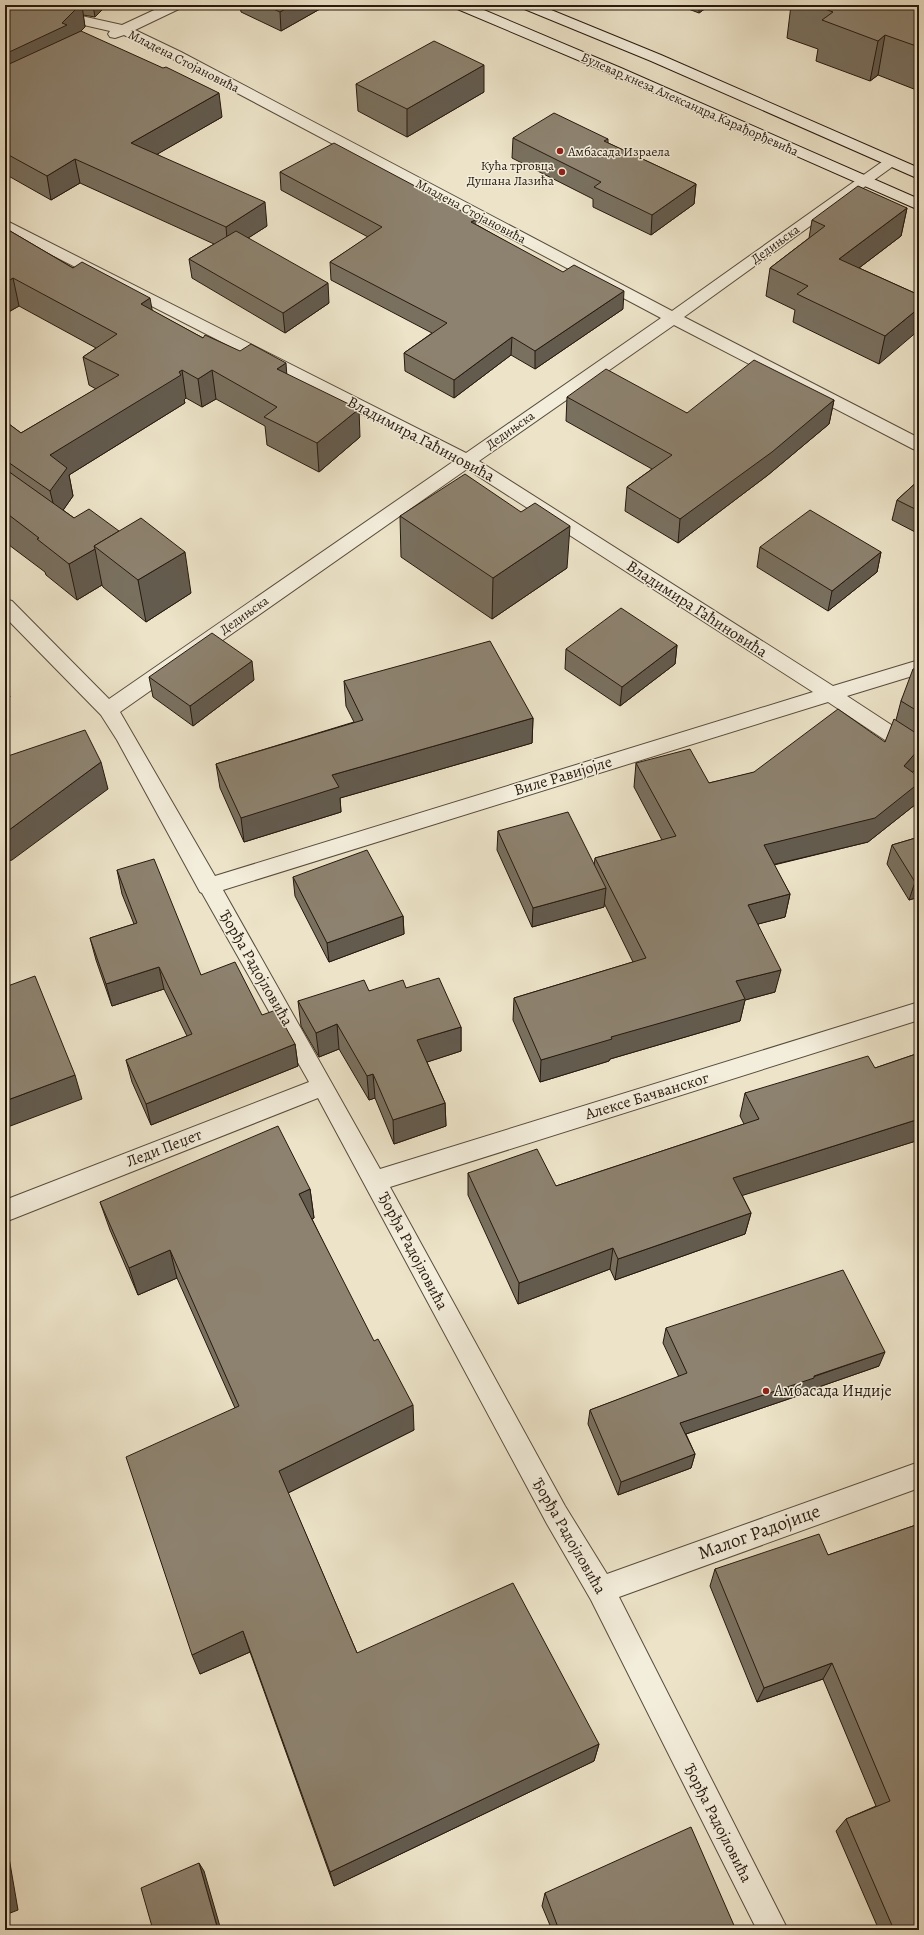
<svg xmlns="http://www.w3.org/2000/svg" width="924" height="1935" font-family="Alegreya,serif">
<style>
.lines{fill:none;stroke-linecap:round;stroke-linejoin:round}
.street-casing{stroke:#584c3c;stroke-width:2}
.secondary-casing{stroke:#27190e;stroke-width:2}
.street{fill:#f3eddb;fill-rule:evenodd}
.secondary{fill:#f3eddb;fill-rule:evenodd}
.wall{fill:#79705f;stroke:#27190e}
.shaded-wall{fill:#635b4e;stroke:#27190e}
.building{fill:#8d826f;stroke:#27190e}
.poi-dot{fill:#8f2418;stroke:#f3eddb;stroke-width:1.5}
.labels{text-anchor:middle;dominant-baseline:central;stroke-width:3;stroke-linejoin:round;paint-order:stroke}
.far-street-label{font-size:13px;fill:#27190e;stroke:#f3eddb}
.far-poi-label{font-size:13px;fill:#27190e;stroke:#f3eddb;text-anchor:start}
.street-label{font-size:16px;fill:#27190e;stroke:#f3eddb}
.poi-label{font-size:16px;fill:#27190e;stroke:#f3eddb;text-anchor:start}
.near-street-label{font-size:19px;fill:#27190e;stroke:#f3eddb}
</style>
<rect width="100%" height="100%" fill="#ece3c8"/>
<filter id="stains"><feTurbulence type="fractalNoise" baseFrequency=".005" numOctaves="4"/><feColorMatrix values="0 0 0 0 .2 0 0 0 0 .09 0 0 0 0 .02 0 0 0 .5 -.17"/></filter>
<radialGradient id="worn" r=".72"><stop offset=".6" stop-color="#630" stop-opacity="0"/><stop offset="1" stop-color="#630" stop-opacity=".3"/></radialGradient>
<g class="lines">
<defs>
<path id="street" d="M 7,5 L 32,5 L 122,25 L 165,5 L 183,5 L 181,8 L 135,30 L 181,52 L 672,311 L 886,159 L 896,159 L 899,162 L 684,317 L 919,438 L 919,451 L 913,449 L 674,325 L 479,461 L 833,686 L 919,660 L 919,674 L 847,696 L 919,743 L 919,760 L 912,758 L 828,702 L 223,890 L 380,1169 L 919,1002 L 919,1020 L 390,1187 L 565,1506 L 607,1574 L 919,1462 L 919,1488 L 619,1597 L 788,1930 L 757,1930 L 591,1600 L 547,1524 L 318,1098 L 5,1222 L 5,1200 L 309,1082 L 202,893 L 200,892 L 117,740 L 101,715 L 5,617 L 5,599 L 12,601 L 109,699 L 454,461 L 5,231 L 5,220 L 466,453 L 661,318 L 171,58 L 124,35 L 115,38 L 110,37 L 108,34 L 110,31 L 9,8 ZM 467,469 L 813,692 L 215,876 L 120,712 Z"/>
<g id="secondary">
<path d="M 453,5 L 472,5 L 621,68 L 919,199 L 919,210 L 611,74 L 455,8 Z"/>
<path d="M 520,5 L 539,5 L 661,55 L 919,168 L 919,179 L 651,61 L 522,8 Z"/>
</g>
</defs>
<!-- street casing -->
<use href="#street" class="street-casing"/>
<!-- secondary casing -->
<use href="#secondary" class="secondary-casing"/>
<!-- street -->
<use href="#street" class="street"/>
<!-- secondary -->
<use href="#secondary" class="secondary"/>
</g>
<!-- wall -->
<g class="wall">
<path d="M 5,5 L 107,5 L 95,17 L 83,15 L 85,27 L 80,32 L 222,117 L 157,154 L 267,226 L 248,238 L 329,303 L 285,333 L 192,278 L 189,259 L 214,244 L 80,183 L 51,200 L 5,174 Z"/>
<path d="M 240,5 L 327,5 L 281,31 L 241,12 Z"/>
<path d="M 678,5 L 710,5 L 699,13 Z"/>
<path d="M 791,5 L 919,5 L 919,91 L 878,75 L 870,81 L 816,61 L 818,49 L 787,38 Z"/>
<path d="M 356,84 L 484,92 L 407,137 L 358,111 Z"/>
<path d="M 513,138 L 608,139 L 608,143 L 696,184 L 694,204 L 651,235 L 593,207 L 593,199 L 512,158 Z"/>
<path d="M 280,172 L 477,225 L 623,309 L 535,369 L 511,355 L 454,398 L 405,371 L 404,353 L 432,333 L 331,280 L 330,262 L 368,237 L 281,190 Z"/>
<path d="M 907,208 L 901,236 L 859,268 L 919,295 L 879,364 L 793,322 L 795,310 L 766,296 L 770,268 L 809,238 L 812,220 Z"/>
<path d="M 5,228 L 73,268 L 203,338 L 287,374 L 360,437 L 319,472 L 267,445 L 265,426 L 216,399 L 202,407 L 186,398 L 184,400 L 185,403 L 69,475 L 73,496 L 63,510 L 74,518 L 191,593 L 146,622 L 103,587 L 102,585 L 77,600 L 46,575 L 45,572 L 5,542 L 5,421 L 21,433 L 96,389 L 89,385 L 83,357 L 96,348 L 19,306 L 5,314 Z"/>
<path d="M 567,397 L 687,413 L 834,400 L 829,424 L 768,475 L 678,543 L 625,511 L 627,487 L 652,469 L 566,421 Z"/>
<path d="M 919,480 L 919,534 L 892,520 L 897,500 Z"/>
<path d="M 521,512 L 567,568 L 492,619 L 401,557 L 400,516 Z"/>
<path d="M 760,547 L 881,552 L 877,572 L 828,611 L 757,567 Z"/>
<path d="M 677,645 L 675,664 L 620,706 L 565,669 L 566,649 Z"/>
<path d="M 919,668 L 919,765 L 912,773 L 919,777 L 919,794 L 916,804 L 868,842 L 774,865 L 790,894 L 785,917 L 758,924 L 775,992 L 745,1000 L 740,1021 L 610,1059 L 609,1061 L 540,1082 L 513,1020 L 514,998 L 633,962 L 604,903 L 604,907 L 532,927 L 497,850 L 498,831 L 594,866 L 595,858 L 662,840 L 634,787 L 636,763 L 709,783 L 885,742 L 896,720 L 901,701 Z"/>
<path d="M 149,677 L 254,680 L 193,726 L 153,697 Z"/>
<path d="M 344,681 L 533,718 L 532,743 L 340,798 L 341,812 L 244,842 L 220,788 L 216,764 L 354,722 L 346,706 Z"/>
<path d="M 919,837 L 919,897 L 909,900 L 887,864 L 892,845 Z"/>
<path d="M 117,870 L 201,975 L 262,1015 L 295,1044 L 298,1066 L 151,1125 L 132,1082 L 126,1060 L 187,1036 L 164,989 L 112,1006 L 96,960 L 90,938 L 134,924 L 122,894 Z"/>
<path d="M 293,877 L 403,916 L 404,934 L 329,962 L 295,896 Z"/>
<path d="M 406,988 L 461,1027 L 461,1051 L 427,1062 L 445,1103 L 446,1126 L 394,1144 L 375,1098 L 369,1100 L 339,1049 L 319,1057 L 301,1026 L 298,1001 L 369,991 Z"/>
<path d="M 919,1053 L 919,1140 L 742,1195 L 751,1213 L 745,1234 L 615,1280 L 610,1269 L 518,1304 L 468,1195 L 468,1173 L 556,1186 L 744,1124 L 740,1116 L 745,1093 L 875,1068 Z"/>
<path d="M 310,1189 L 314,1218 L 312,1219 L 414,1430 L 288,1493 L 357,1653 L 599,1744 L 594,1761 L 334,1886 L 250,1652 L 200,1674 L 235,1408 L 177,1278 L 138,1295 L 110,1230 L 100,1202 Z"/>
<path d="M 666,1328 L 879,1366 L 810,1390 L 809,1392 L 686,1434 L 695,1454 L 691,1468 L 618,1495 L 588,1424 L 590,1410 L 679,1377 L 663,1343 Z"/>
<path d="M 919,1524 L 919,1930 L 879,1930 L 836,1831 L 846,1819 L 876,1806 L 823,1679 L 757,1702 L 710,1586 L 715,1569 L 828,1555 Z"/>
<path d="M 545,1893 L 736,1930 L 552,1930 L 542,1906 Z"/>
</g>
<!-- shaded-wall -->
<g class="shaded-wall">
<path d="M 80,5 L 82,5 L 85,27 L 70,42 L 5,80 L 5,54 L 62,23 Z"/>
<path d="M 93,5 L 107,5 L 95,17 Z"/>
<path d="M 292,5 L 327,5 L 281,31 L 280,12 Z"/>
<path d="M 699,5 L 710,5 L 699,13 Z"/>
<path d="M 885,35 L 878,75 L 870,81 L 878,41 Z"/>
<path d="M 484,65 L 484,92 L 407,137 L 407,109 Z"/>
<path d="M 219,93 L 222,117 L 135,167 L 131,143 Z"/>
<path d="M 75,159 L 80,183 L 51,200 L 47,176 Z"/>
<path d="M 696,184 L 694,204 L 651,235 L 652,215 Z"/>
<path d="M 265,202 L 267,226 L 228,251 L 226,227 Z"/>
<path d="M 907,208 L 901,236 L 834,287 L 839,259 Z"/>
<path d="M 477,219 L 477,237 L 471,222 Z"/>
<path d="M 13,278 L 19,306 L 5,314 L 5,283 Z"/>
<path d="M 328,283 L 329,303 L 285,333 L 283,313 Z"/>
<path d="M 624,291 L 623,309 L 535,369 L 535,351 Z"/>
<path d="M 150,298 L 155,326 L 141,304 Z"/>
<path d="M 919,308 L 919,330 L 879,364 L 885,336 Z"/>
<path d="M 512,337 L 511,355 L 454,398 L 454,380 Z"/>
<path d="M 286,363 L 288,392 L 277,369 Z"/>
<path d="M 182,370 L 186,398 L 184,400 L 185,403 L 69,475 L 73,496 L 57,519 L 50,491 L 50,455 Z"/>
<path d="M 212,370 L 216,399 L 202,407 L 198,379 Z"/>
<path d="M 834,400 L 829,424 L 768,475 L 678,543 L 680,519 Z"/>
<path d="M 359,409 L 360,437 L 319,472 L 317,443 Z"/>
<path d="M 570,526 L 567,568 L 492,619 L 493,578 Z"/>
<path d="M 95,549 L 102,585 L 77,600 L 69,564 Z"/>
<path d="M 185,552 L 191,593 L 146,622 L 138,580 Z"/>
<path d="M 881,552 L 877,572 L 828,611 L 832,591 Z"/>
<path d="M 677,645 L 675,664 L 620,706 L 622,687 Z"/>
<path d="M 252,661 L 254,680 L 193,726 L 190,706 Z"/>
<path d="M 5,681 L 10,697 L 5,699 Z"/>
<path d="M 533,718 L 532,743 L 340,798 L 341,812 L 244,842 L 241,818 L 332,775 Z"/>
<path d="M 919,749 L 919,765 L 897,790 L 904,766 Z"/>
<path d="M 101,762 L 108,789 L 12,860 L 5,862 L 5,833 Z"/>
<path d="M 919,783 L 919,794 L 916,804 L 868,842 L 759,868 L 764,845 Z"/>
<path d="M 919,881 L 919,897 L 909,900 L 915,882 Z"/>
<path d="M 606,888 L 604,907 L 532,927 L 533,908 Z"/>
<path d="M 790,894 L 785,917 L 743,928 L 748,905 Z"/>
<path d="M 403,916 L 404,934 L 329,962 L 327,943 Z"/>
<path d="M 159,967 L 164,989 L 112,1006 L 106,984 Z"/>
<path d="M 781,970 L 775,992 L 745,1000 L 740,1021 L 610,1059 L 609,1061 L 540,1082 L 541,1060 L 611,1037 L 736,981 Z"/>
<path d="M 337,1024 L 339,1049 L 319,1057 L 316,1033 Z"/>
<path d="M 461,1027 L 461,1051 L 418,1065 L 417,1040 Z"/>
<path d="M 295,1044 L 298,1066 L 151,1125 L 146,1104 Z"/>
<path d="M 373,1074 L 375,1098 L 369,1100 L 367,1076 Z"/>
<path d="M 75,1075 L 82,1099 L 5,1128 L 5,1101 Z"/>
<path d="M 445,1103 L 446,1126 L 394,1144 L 393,1120 Z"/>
<path d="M 919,1119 L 919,1140 L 728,1200 L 733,1178 Z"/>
<path d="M 310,1189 L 314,1218 L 303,1223 L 299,1194 Z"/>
<path d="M 751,1213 L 745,1234 L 615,1280 L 618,1259 Z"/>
<path d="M 613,1248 L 610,1269 L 518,1304 L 519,1283 Z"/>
<path d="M 170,1250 L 177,1278 L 138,1295 L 129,1268 Z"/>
<path d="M 885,1352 L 879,1366 L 810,1390 L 809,1392 L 677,1437 L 680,1423 Z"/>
<path d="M 413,1405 L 414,1430 L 284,1495 L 279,1471 Z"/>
<path d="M 695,1454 L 691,1468 L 618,1495 L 621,1482 Z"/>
<path d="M 243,1631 L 250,1652 L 200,1674 L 192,1655 Z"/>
<path d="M 832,1663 L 823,1679 L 757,1702 L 764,1688 Z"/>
<path d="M 599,1744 L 594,1761 L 334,1886 L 330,1872 Z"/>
<path d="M 5,1843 L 7,1846 L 18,1910 L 5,1915 Z"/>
<path d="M 199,1863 L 204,1871 L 221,1930 L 218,1930 Z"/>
</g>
<!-- building -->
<g class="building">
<path d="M 5,5 L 80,5 L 62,23 L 67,25 L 5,54 Z"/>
<path d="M 265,5 L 292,5 L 280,12 Z"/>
<path d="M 814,5 L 919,5 L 919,47 L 885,35 L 878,41 L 822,20 L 833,12 Z"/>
<path d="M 81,31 L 163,68 L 166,67 L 219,93 L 131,143 L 265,202 L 226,227 L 75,159 L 47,176 L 5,153 L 5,66 Z"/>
<path d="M 434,41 L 484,65 L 407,109 L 356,84 Z"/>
<path d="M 554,113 L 608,139 L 604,141 L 696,184 L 652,215 L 594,187 L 601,182 L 513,138 Z"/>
<path d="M 334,143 L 477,219 L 471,222 L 563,272 L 574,265 L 624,291 L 535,351 L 512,337 L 454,380 L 404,353 L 447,323 L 330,262 L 382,227 L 280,172 Z"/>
<path d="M 858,186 L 907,208 L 839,259 L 919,295 L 919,308 L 885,336 L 797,294 L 808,286 L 770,268 L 825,226 L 812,220 Z"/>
<path d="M 5,228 L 73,268 L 82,262 L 150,298 L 141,304 L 203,338 L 205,335 L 240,351 L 251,344 L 286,363 L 277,369 L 359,409 L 317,443 L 264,417 L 277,407 L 212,370 L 198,379 L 182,370 L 179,372 L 181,375 L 50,455 L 67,468 L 50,491 L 5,460 L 5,421 L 21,433 L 119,375 L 83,357 L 117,334 L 13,278 L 5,283 Z"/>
<path d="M 236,231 L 328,283 L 283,313 L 189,259 Z"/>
<path d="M 754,360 L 834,400 L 772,452 L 680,519 L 627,487 L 672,455 L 567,397 L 606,369 L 687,413 Z"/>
<path d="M 8,471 L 74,518 L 89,509 L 119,531 L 94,546 L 95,549 L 69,564 L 37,539 L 39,538 L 5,512 L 5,472 Z"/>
<path d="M 465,474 L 521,512 L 535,503 L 570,526 L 493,578 L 400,516 Z"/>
<path d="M 919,480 L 919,511 L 897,500 Z"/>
<path d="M 810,510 L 881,552 L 832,591 L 760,547 Z"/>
<path d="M 141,518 L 185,552 L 138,580 L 94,546 Z"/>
<path d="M 621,608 L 677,645 L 622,687 L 566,649 Z"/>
<path d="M 212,633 L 252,661 L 190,706 L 149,677 Z"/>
<path d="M 490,641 L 533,718 L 332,775 L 339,787 L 241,818 L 216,764 L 363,720 L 344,681 Z"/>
<path d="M 919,668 L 919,712 L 901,701 L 913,669 Z"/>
<path d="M 838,709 L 885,742 L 894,719 L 919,735 L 919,749 L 904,766 L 919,777 L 919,783 L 875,818 L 764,845 L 790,894 L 748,905 L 781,970 L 736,981 L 745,999 L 611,1037 L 612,1039 L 541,1060 L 514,998 L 646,958 L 595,858 L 676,836 L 636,763 L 690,749 L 709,783 L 754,772 Z"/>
<path d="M 85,730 L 101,762 L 5,833 L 5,757 Z"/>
<path d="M 568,812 L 606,888 L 533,908 L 498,831 Z"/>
<path d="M 919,837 L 919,881 L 915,882 L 892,845 Z"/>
<path d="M 367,850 L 403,916 L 327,943 L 293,877 Z"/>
<path d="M 154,859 L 201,975 L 235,962 L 262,1015 L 276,1010 L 295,1044 L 146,1104 L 126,1060 L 192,1034 L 159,967 L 106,984 L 90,938 L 137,923 L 117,870 Z"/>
<path d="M 35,976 L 75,1075 L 5,1101 L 5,987 Z"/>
<path d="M 439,978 L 461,1027 L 417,1040 L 445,1103 L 393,1120 L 373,1074 L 367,1076 L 337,1024 L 316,1033 L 298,1001 L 364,980 L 369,991 L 403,980 L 406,988 Z"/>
<path d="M 919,1053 L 919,1119 L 733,1178 L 751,1213 L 618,1259 L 613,1248 L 519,1283 L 468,1173 L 537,1149 L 556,1186 L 759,1119 L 745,1093 L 868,1056 L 875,1068 Z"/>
<path d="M 278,1126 L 310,1189 L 299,1194 L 374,1341 L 378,1339 L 413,1405 L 279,1471 L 357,1653 L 513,1583 L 599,1744 L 330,1872 L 243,1631 L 192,1655 L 126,1457 L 239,1406 L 170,1250 L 129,1268 L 100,1202 Z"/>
<path d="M 843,1270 L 885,1352 L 814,1376 L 814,1378 L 680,1423 L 695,1454 L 621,1482 L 590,1410 L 687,1373 L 666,1328 Z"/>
<path d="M 919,1524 L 919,1930 L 894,1930 L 846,1819 L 890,1801 L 832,1663 L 764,1688 L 715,1569 L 819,1534 L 828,1555 Z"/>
<path d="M 691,1827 L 736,1930 L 559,1930 L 545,1893 Z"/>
<path d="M 199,1863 L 218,1930 L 153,1930 L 141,1888 Z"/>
<path d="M 5,1889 L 7,1900 L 5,1901 Z"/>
</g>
<!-- markers -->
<g class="poi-dot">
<circle cx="560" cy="151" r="4"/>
<circle cx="562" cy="172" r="4"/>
<circle cx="766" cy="1391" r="4"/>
</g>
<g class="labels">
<!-- far-street labels -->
<g class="far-street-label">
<text transform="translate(184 61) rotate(27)">Младена Стојановића</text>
<text transform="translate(690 104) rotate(24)">Булевар кнеза Александра Карађорђевића</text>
<text transform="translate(471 211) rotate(28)">Младена Стојановића</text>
<text transform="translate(775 244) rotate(-36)">Дедињска</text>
<text transform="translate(510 430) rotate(-35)">Дедињска</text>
<text transform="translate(244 615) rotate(-35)">Дедињска</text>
</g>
<!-- far-poi labels -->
<g class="far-poi-label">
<text x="568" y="151">Амбасада Израела</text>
<text x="554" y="165" text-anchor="end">Кућа трговца<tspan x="554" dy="15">Душана Лазића</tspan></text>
</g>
<!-- street labels -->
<g class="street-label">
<text transform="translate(421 439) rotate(28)">Владимира Гаћиновића</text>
<text transform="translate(697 609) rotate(33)">Владимира Гаћиновића</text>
<text transform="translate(563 776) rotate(-17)">Виле Равијојле</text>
<text transform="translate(256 968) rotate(60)">Ђорђа Радојловића</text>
<text transform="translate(647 1096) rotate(-17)">Алексе Бачванског</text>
<text transform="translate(164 1148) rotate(-21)">Леди Пеџет</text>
<text transform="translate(413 1251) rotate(62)">Ђорђа Радојловића</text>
<text transform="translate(569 1536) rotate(60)">Ђорђа Радојловића</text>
<text transform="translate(718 1823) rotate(63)">Ђорђа Радојловића</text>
</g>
<!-- poi labels -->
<g class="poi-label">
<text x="774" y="1391">Амбасада Индије</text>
</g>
<!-- near-street labels -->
<g class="near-street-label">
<text transform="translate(759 1532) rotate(-20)">Малог Радојице</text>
</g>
</g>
<!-- margin -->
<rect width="924" height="1935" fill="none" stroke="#ece3c8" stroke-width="20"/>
<rect x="6" y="6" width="912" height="1923" fill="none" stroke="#27190e" stroke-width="2"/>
<rect x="10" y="10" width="904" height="1915" fill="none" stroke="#27190e"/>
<rect width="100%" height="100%" filter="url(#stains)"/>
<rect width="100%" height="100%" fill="url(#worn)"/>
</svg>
